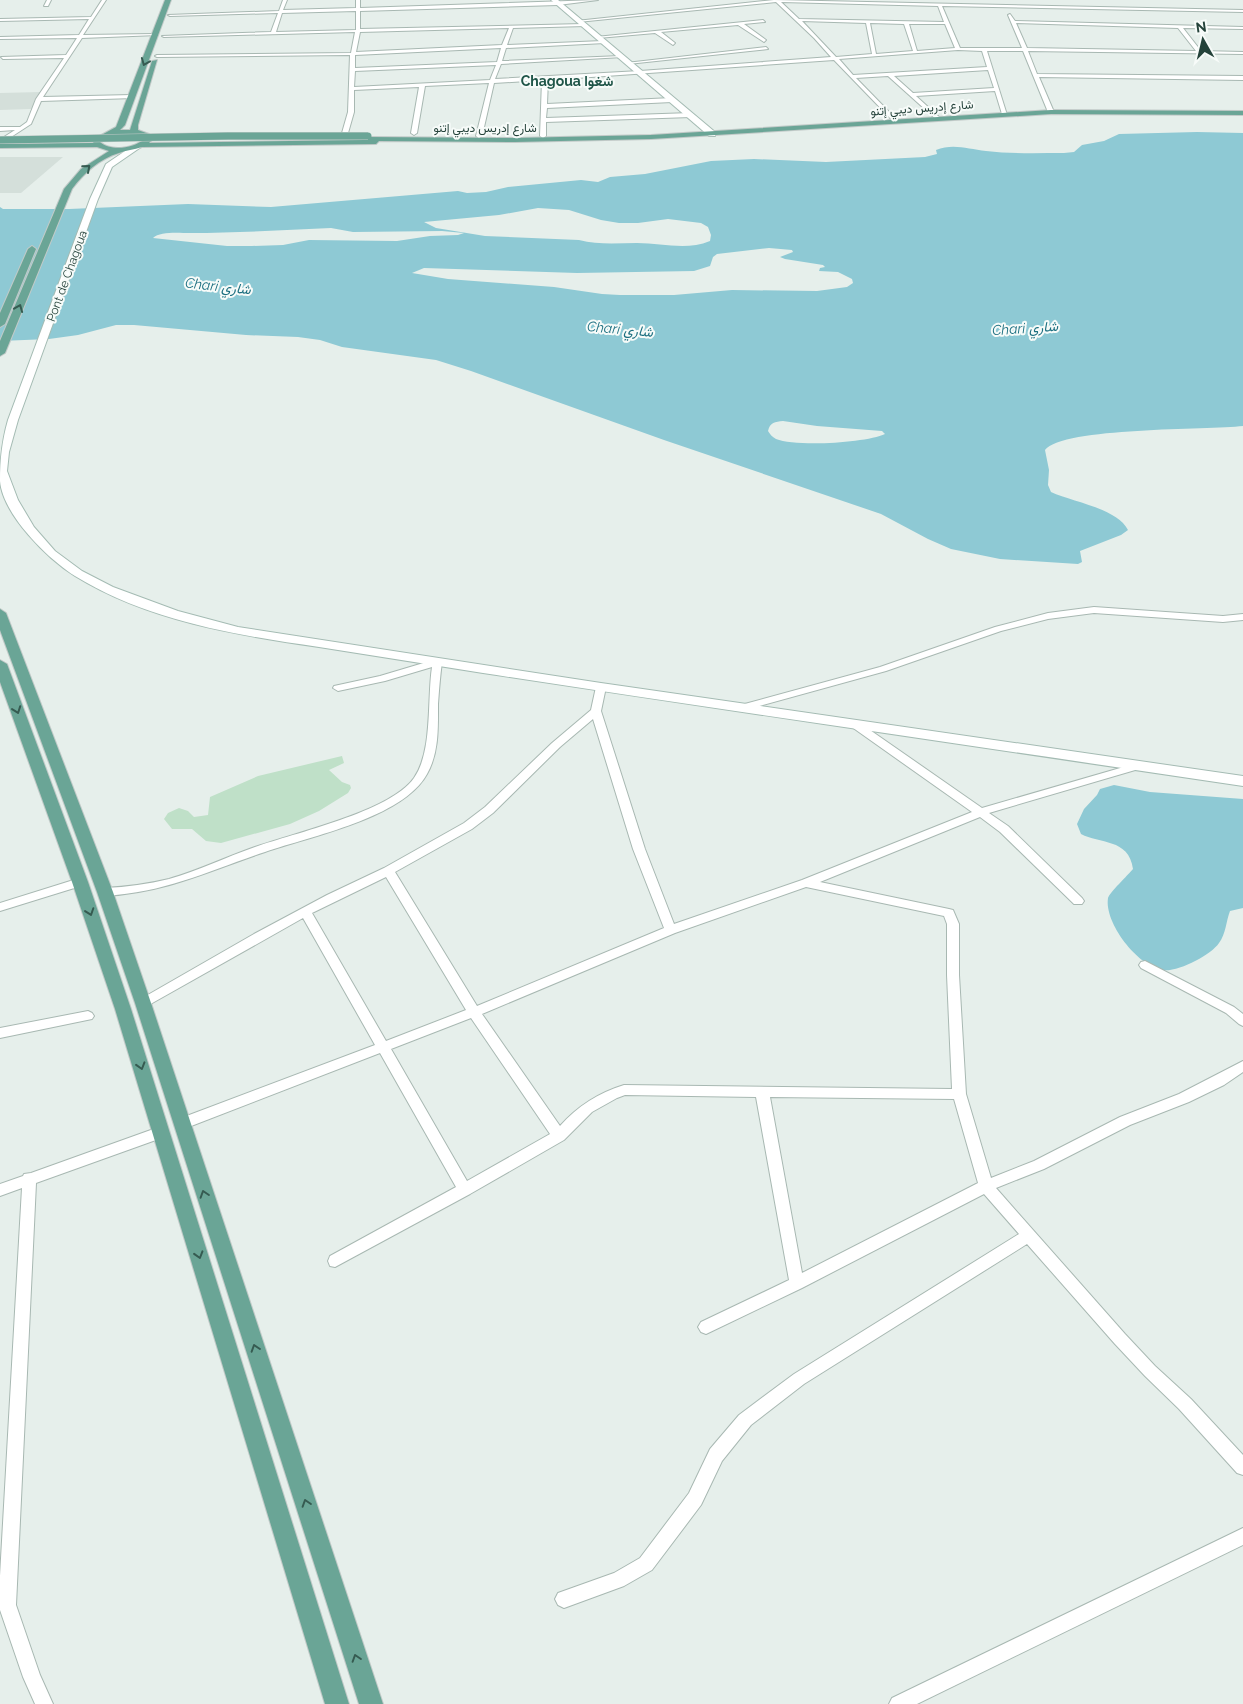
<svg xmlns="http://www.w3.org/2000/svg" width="1243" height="1704" font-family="Raleway,Vazirmatn,sans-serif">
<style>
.built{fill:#d4dfda}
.green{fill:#bfe0c8}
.water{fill:#8ec9d4;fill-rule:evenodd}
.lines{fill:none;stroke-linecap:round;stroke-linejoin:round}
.street-casing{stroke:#a8b8b2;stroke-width:2}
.secondary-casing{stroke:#a4bbb3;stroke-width:2}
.primary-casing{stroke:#c2cac8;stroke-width:2}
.street{fill:#fff;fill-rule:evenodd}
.secondary{fill:#fff;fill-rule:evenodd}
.primary{fill:#6aa596;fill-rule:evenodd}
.primary-bridge-casing{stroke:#c2cac8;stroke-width:8;stroke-linecap:butt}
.primary-bridge{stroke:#6aa596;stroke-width:7}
.oneway{stroke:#365b51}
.labels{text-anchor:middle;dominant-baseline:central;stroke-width:4;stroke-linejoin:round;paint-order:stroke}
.far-street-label{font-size:12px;fill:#24423a;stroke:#f7fbf9}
.far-neighbourhood-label{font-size:14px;font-weight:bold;fill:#1f5548;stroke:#f7fbf9}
.far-water-label{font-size:14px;font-style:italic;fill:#1c6f80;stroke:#f7fbf9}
</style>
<rect width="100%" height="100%" fill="#e6efeb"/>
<!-- built -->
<g class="built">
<path d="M 41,92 L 31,109 L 0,110 L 0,93 Z"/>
<path d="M 0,157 L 63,157 L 21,193 L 0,193 Z"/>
</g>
<!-- green -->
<path class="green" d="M 342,756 L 344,763 L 329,770 L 342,782 L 350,785 L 351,788 L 348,793 L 319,811 L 290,824 L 221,843 L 206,841 L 192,829 L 172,829 L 164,819 L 168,813 L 179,808 L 188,811 L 194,817 L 208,815 L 210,797 L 258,776 Z"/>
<!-- water -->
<g class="water">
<path d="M 1197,132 L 1243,133 L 1243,426 C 1208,430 1063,427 1045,450 L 1049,470 L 1048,485 L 1051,492 C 1072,502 1117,508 1128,530 L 1121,535 L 1080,551 L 1082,562 L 1078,564 L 1000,559 L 951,549 L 928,539 L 881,514 L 664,440 L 471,371 L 436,360 L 342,347 L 320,340 L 298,337 L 246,335 L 134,325 L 116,325 L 78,335 L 49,339 L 0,341 L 0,207 L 3,209 L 69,209 L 188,204 L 271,207 L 458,191 L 467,193 L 486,192 L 508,187 L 581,180 L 598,182 L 610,177 L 645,174 L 711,161 L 754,159 L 826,162 L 925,157 L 937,154 L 936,150 C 953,143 968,149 986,151 C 1011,154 1038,153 1064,153 L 1074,152 L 1082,145 L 1104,141 L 1119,134 ZM 538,208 L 569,210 L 601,220 L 619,223 L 638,223 L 668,219 L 701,223 L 708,227 L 711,235 L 710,241 C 686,251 662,243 637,243 C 618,243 598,245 579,240 L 485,236 L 436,228 L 424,222 L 499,215 ZM 331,228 L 353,232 L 442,231 L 464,233 L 458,235 L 430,236 L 397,241 L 309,240 L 283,245 L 252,246 L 227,246 L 153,238 C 160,231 179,233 190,233 C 237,233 284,230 331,228 ZM 769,248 L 792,250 L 793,252 L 780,257 L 785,259 L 823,265 L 825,267 L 820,268 L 819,271 L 838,272 L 852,279 L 853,283 L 847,287 L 817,291 L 732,290 L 674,295 L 620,295 L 602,294 L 554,287 L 448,279 L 412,273 L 424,268 L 577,273 L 694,271 L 710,266 L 713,257 L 717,254 ZM 783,421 L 817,426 L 882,431 L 885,434 C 866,443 796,447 776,439 C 772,437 770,434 768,431 C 770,422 775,422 783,421 Z"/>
<path d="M 1114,785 L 1150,792 L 1243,799 L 1243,908 L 1230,911 C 1226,921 1226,934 1219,943 C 1211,955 1177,973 1162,970 C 1138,966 1104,923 1108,898 C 1109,893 1128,875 1133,869 C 1129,838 1099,844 1081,834 L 1077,824 L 1084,809 L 1097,795 L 1100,789 Z"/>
</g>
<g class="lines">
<defs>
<g id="street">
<path d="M 47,0 L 51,0 L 48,6 L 44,6 Z"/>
<path d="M 102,0 L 106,0 L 83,35 L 156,34 L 158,35 L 82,38 L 43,97 L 132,95 L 134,98 L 41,101 L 31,124 L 8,139 L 4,139 L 4,137 L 15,130 L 0,131 L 0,127 L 20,127 L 27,122 L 36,99 L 64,58 L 3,59 L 1,57 L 66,55 L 77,38 L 0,39 L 0,37 L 79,35 L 89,19 L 0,21 L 0,19 L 91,17 Z"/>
<path d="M 283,0 L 287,0 L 283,10 L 356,8 L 356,0 L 360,0 L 360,8 L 598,0 L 558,5 L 360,11 L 360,29 L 584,24 L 586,26 L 513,28 L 507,45 L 603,41 L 605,43 L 506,48 L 502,61 L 621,56 L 623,57 L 501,64 L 495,79 L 640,71 L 831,57 L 814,38 L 776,2 L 578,22 L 576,21 L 774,0 L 1243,10 L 1243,12 L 942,6 L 960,48 L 1022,48 L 1008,15 L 1010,14 L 1015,21 L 1243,27 L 1243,29 L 1183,28 L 1201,51 L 1243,52 L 1243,54 L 1028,51 L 1037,74 L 1243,76 L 1243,80 L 1039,77 L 1054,112 L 1051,114 L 1048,112 L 1023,51 L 987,51 L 1007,115 L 1002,114 L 995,91 L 916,96 L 939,117 L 937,120 L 888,76 L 856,78 L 897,120 L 895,123 L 834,60 L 548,80 L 547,104 L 672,98 L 675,100 L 672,102 L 547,108 L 546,118 L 691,113 L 694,115 L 691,117 L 546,122 L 546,136 L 543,138 L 540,136 L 542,80 L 494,83 L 482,136 L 479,138 L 476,136 L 489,83 L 425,86 L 417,133 L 414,135 L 411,133 L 419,87 L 354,90 L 354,112 L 348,133 L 345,135 L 342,133 L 348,112 L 350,55 L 157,57 L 155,56 L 157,55 L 351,53 L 355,32 L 164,37 L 162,36 L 271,32 L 278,13 L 170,16 L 168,15 L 279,11 ZM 781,2 L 938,6 L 944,22 L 799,19 ZM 356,11 L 356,30 L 276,32 L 282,13 ZM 802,21 L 866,23 L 872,54 L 836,57 ZM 870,23 L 904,24 L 913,51 L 876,54 ZM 1016,23 L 1178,28 L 1196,51 L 1027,48 ZM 909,24 L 945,24 L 955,48 L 917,51 ZM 509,28 L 502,45 L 356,52 L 360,32 ZM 501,48 L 497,62 L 355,68 L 355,55 ZM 958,50 L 982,51 L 987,67 L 853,75 L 839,59 ZM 496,65 L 490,80 L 354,87 L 355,71 ZM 988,70 L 994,88 L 913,93 L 894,76 Z"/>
<path d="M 763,20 L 765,22 L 744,24 L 766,40 L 764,42 L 738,25 L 661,32 L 675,43 L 673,45 L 655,33 L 598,38 L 596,37 Z"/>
<path d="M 766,47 L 768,49 L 628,64 L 626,63 Z"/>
<path d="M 1094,607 L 1223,616 L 1243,614 L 1243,620 L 1223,622 L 1094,613 L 1048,619 L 1001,631 L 886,671 L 745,710 L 740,707 L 741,705 L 880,667 L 995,627 L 1048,613 Z"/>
<path d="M 437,659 L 442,662 C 440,676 439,690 438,704 C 438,728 439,753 427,774 C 403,818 311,836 265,852 C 208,871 168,892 105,896 L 101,895 L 99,892 L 105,888 C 127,887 148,884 169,879 C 198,871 226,857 255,847 C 294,833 390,812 414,778 C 433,751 427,700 432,667 L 385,681 L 338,691 L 333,688 L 334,686 L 380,676 Z"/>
<path d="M 601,684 L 606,687 L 601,711 L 645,849 L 674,924 L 802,880 L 972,812 L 849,725 L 848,723 L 849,721 L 857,721 L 982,808 L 1134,764 L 1142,764 L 1143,766 L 1142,768 L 989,813 L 1008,826 L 1082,898 L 1084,901 L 1082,904 L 1074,904 L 1000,832 L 980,817 L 820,882 L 949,909 L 953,910 L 959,924 L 959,975 L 966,1094 L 991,1178 L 1034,1161 L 1120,1117 L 1179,1094 L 1243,1061 L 1243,1072 L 1224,1085 L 1189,1102 L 1130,1125 L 1044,1169 L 996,1188 L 1125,1334 L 1155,1366 L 1191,1399 L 1243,1455 L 1243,1475 L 1237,1473 L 1179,1409 L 1145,1376 L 1115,1344 L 1027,1244 L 804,1384 L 751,1425 L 722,1461 L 701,1505 L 652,1570 L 624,1586 L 564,1608 L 558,1605 L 555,1599 L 558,1593 L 614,1573 L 640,1558 L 689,1493 L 710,1449 L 739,1415 L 794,1374 L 1019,1234 L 984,1194 L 802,1288 L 706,1334 L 701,1332 L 698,1327 L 701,1322 L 789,1280 L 756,1097 L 625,1095 L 617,1098 L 592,1112 L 564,1140 L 470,1194 L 335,1267 L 330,1266 L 328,1261 L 330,1256 L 456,1187 L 380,1053 L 186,1128 L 181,1129 L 176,1128 L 174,1124 L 176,1120 L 375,1045 L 303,918 L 147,1006 L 139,1006 L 137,1003 L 139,1000 L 254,934 L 327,895 L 384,868 L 464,823 L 485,807 L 552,743 L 591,710 L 596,687 ZM 593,719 L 633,849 L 664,928 L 477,1006 L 395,872 L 472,829 L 493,813 L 560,747 ZM 386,877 L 466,1010 L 386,1041 L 312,913 ZM 806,887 L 944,916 L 947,924 L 947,975 L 952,1089 L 624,1085 C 598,1093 578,1106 560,1126 L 482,1014 L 675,933 ZM 471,1018 L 550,1134 L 467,1181 L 391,1049 ZM 770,1097 L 954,1099 L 978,1183 L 802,1273 Z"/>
<path d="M 80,878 L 86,882 L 84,885 L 0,911 L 0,903 Z"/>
<path d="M 1145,961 L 1234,1007 L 1243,1014 L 1243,1026 L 1239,1024 L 1226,1013 L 1141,968 L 1139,965 L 1141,962 Z"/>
<path d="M 88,1011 L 92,1013 L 94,1016 L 92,1019 L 0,1038 L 0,1028 Z"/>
<path d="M 162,1126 L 167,1128 L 169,1132 L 167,1136 L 36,1183 L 16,1605 L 40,1675 L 53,1704 L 35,1704 L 23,1677 L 0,1610 L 0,1576 L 22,1188 L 0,1196 L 0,1184 L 23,1176 L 24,1174 L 31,1173 Z"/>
<path d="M 1243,1528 L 1243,1545 L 917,1704 L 889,1704 L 892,1698 Z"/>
</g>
<g id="secondary">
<path d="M 551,0 L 558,0 L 715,132 L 715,136 L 709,136 Z"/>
<path d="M 134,145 L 141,147 L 112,167 L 98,199 L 18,420 L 9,452 L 7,471 L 18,500 L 34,527 L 55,551 L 82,571 L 113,587 L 178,611 L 238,627 L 601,683 L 1243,776 L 1243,786 C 990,748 736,712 483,673 C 429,664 374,656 319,647 C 236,635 148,621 75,576 C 48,559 3,515 0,481 C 0,459 2,441 8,420 L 90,199 L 106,164 Z"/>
</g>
<g id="primary">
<path d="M 165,0 L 171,0 L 125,125 L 120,130 L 130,130 L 152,61 L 157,60 L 138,125 L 138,130 L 149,134 L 153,139 L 149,143 L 364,140 L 367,137 L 515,138 L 651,135 L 1051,110 L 1243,111 L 1243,115 L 1051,114 L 651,139 L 515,142 L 379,141 L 376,144 L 142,147 C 134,150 126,150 119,153 C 99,159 84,173 72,189 L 5,353 L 0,356 L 0,341 L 64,189 L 81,169 L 109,151 L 97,147 L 0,148 L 0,144 L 93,143 L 96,138 L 116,127 ZM 132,134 L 145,139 C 133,148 112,152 100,142 L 111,136 Z"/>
<path d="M 32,246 L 36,249 L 5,324 L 0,327 L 0,313 L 28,249 Z"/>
<path d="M 0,609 L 6,613 L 113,892 L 151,1003 L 383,1704 L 359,1704 L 135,1003 L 97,892 L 0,630 Z"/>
<path d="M 0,660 L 7,664 L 88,882 L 131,1009 L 349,1704 L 325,1704 L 115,1009 L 72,882 L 0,682 Z"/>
</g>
</defs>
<!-- street casing -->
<use href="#street" class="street-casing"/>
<!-- secondary casing -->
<use href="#secondary" class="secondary-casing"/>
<!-- primary casing -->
<use href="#primary" class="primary-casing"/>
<!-- street -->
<use href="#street" class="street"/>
<!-- secondary -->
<use href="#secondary" class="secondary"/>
<!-- primary -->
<use href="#primary" class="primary"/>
<defs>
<path id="primary-bridge" d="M 0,140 L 228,136 L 368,136"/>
</defs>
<!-- primary-bridge casing -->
<use href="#primary-bridge" class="primary-bridge-casing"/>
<!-- primary-bridge -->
<use href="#primary-bridge" class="primary-bridge"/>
</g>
<!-- one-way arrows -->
<defs><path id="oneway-chevron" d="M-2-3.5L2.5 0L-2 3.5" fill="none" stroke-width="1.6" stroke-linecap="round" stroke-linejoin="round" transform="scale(1.25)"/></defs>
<g class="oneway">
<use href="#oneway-chevron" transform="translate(145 62) rotate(112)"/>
<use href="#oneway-chevron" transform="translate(87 168) rotate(-41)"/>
<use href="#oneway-chevron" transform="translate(19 308) rotate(-68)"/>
<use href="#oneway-chevron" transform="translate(17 710) rotate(70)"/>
<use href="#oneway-chevron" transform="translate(90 912) rotate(71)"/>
<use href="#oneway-chevron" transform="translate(141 1066) rotate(73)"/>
<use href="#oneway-chevron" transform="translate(204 1194) rotate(-108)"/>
<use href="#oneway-chevron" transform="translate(199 1255) rotate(73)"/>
<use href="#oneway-chevron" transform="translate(255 1348) rotate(-108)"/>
<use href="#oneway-chevron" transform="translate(306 1503) rotate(-108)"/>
<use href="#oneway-chevron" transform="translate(356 1658) rotate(-108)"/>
</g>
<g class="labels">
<!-- far-street labels -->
<g class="far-street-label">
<text transform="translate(922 108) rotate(-4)">شارع إدريس ديبي إتنو</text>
<text x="485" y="128">شارع إدريس ديبي إتنو</text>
<text transform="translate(67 276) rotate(-70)">Pont de Chagoua</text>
</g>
<!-- far-neighbourhood labels -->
<g class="far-neighbourhood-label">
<text x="567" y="81">Chagoua شغوا</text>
</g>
<!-- far-water labels -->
<g class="far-water-label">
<text transform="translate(218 286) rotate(6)">Chari شاري</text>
<text transform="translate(1025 328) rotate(-4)">Chari شاري</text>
<text transform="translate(620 329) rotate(5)">Chari شاري</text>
</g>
</g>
<!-- north arrow -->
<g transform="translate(1203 40) rotate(352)" stroke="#f7fbf9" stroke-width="4" paint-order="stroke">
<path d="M0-4L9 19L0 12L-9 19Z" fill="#24423a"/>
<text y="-8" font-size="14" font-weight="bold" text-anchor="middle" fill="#24423a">N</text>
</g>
</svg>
